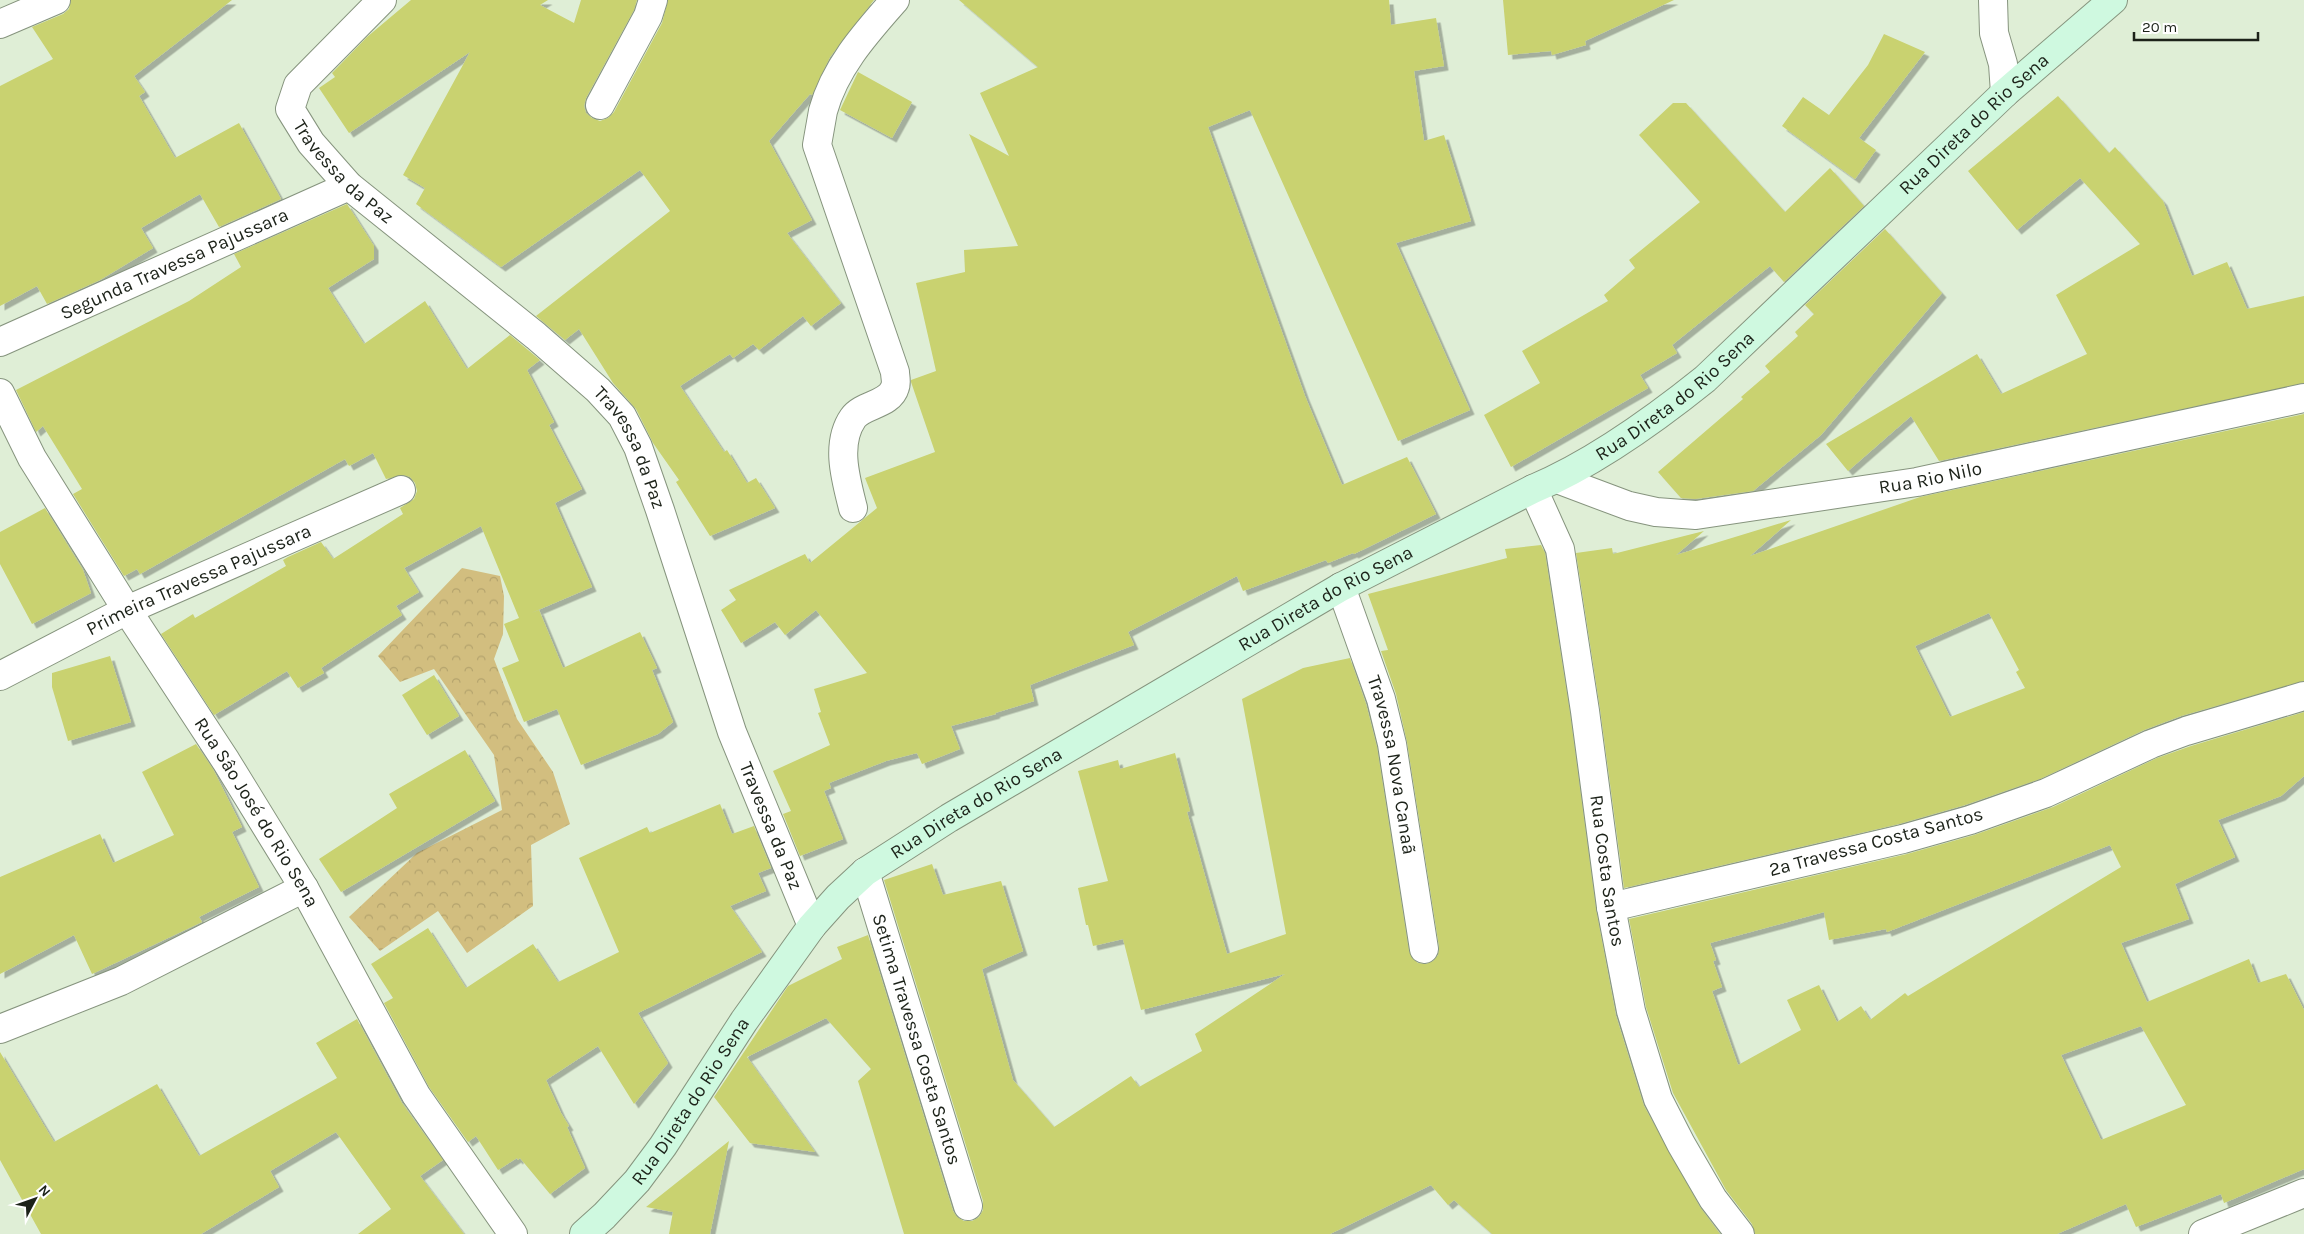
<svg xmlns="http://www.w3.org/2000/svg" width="2304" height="1234" font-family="Karla,sans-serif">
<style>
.forest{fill:url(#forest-crowns)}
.building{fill:#c9d270;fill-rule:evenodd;filter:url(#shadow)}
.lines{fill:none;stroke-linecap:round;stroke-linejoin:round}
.minor-casing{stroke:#86947e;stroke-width:30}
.secondary-casing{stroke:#86947e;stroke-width:30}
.minor{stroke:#fff;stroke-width:28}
.secondary{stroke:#cff9e0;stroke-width:28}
.labels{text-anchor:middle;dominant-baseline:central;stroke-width:4;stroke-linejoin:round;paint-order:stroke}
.street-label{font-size:19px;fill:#1c2219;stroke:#fff}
</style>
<defs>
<pattern id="forest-crowns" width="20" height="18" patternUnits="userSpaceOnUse" patternTransform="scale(1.25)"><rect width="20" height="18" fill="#d2be7f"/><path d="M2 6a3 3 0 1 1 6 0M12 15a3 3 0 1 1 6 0" fill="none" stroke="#b4a36d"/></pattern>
<filter id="shadow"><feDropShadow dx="4.5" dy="4.5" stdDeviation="0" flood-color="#0004"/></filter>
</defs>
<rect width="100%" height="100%" fill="#dfeed6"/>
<!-- forest -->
<path class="forest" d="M 462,568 L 500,576 L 504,596 L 503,634 L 494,659 L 517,719 L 553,772 L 570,824 L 531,845 L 533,906 L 467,953 L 438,911 L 380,951 L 349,917 L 417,853 L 502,810 L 494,755 L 434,669 L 400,682 L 378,656 Z"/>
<!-- building -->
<g class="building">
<path d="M 71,0 L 232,0 L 134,76 L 145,92 L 139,96 L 175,158 L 239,123 L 281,199 L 219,227 L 200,194 L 141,228 L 153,248 L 100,280 L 47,304 L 37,286 L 0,306 L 0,86 L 53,59 L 32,27 L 63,14 L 69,9 Z"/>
<path d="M 411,0 L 548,0 L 540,5 L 574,23 L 581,0 L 637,0 L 634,10 L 586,98 L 584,106 L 586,113 L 592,118 L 600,121 L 608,118 L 614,112 L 662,23 L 668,0 L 874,0 L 830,57 L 812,95 L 810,94 L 769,141 L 812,220 L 787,233 L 841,303 L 811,326 L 803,316 L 759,350 L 753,344 L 733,358 L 730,354 L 680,386 L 724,452 L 727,450 L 747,483 L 756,478 L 775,508 L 710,536 L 676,482 L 679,480 L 653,443 L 636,409 L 613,383 L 579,329 L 565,340 L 536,316 L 670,211 L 640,170 L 501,267 L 416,204 L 425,188 L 403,175 L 470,52 L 349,133 L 319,88 L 335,77 L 332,73 L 367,37 Z"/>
<path d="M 959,0 L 1389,0 L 1391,25 L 1436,18 L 1444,66 L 1414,71 L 1424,141 L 1444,135 L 1471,221 L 1396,243 L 1470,410 L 1398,441 L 1250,110 L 1208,127 L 1305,396 L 1342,485 L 1407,457 L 1436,514 L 1354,554 L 1353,553 L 1328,563 L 1326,560 L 1243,591 L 1237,576 L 1128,632 L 1134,645 L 1030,685 L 1034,701 L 995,713 L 996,714 L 951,726 L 960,749 L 922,764 L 917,753 L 886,761 L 829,783 L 831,788 L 824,791 L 843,839 L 800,856 L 783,814 L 791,811 L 773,771 L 830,745 L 818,713 L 821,712 L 814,689 L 867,673 L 816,610 L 785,635 L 775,622 L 741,643 L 721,610 L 736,600 L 729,590 L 805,554 L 810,563 L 877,508 L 865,478 L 935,452 L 911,382 L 911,380 L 936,371 L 916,283 L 965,272 L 964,250 L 1018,246 L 969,134 L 1009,156 L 980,93 L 1038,67 Z"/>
<path d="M 1503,0 L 1674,0 L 1585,41 L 1586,45 L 1552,55 L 1551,51 L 1508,55 Z"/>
<path d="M 1884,34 L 1925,52 L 1859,138 L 1876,150 L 1855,179 L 1782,126 L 1803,97 L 1829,115 L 1868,65 Z"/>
<path d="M 858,72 L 912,102 L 892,138 L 840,110 Z"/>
<path d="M 2058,96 L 2109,153 L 2115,147 L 2163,201 L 2192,276 L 2227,262 L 2247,309 L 2304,296 L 2304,383 L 1939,461 L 1911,416 L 1848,471 L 1826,444 L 1977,354 L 2001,394 L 2087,354 L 2056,295 L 2140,244 L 2080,178 L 2017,230 L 1968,171 Z"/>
<path d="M 1673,103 L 1686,103 L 1785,212 L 1830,168 L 1864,206 L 1784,282 L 1770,266 L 1672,345 L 1677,353 L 1640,375 L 1648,388 L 1511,467 L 1484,415 L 1540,383 L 1522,351 L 1608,301 L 1604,295 L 1635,268 L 1629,260 L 1700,202 L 1639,135 Z"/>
<path d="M 347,204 L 374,246 L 374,259 L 328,288 L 364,344 L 425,301 L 467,369 L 510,335 L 540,360 L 527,370 L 554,422 L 549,425 L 582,489 L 555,503 L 592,587 L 531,613 L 539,610 L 563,668 L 640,632 L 657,668 L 652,670 L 673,722 L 658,734 L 581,765 L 557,709 L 524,722 L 502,668 L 519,661 L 504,624 L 519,618 L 481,526 L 404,568 L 419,592 L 396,606 L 402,615 L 321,668 L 324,673 L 298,688 L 287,671 L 214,715 L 161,634 L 193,614 L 195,618 L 286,566 L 283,560 L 288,557 L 321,542 L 333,559 L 403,514 L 400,508 L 414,499 L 417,491 L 415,483 L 410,477 L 403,475 L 386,479 L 373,453 L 349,466 L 345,459 L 140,574 L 137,569 L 124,576 L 73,494 L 82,489 L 43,426 L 36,432 L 16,390 L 189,301 L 241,267 L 234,254 Z"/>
<path d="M 1885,229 L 1942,293 L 1821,435 L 1753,491 L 1695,499 L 1681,498 L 1658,472 L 1743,399 L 1741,397 L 1770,372 L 1765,366 L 1798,336 L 1795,332 L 1814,314 L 1805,305 Z"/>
<path d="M 2304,414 L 2304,681 L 2181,716 L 2144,730 L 2040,779 L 1965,805 L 1899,824 L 1624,888 L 1600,709 L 1576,553 L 1612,548 L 1613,554 L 1704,531 L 1676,555 L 1791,520 L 1750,556 L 1920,497 ZM 1989,613 L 2019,670 L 2016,672 L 2025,688 L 1950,717 L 1915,646 Z"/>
<path d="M 45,508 L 83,570 L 91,593 L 32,624 L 0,564 L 0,532 Z"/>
<path d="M 1541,545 L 1545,553 L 1570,713 L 1596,909 L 1616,1016 L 1644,1106 L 1700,1207 L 1720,1234 L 1492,1234 L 1454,1200 L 1448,1205 L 1431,1185 L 1330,1234 L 904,1234 L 858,1081 L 871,1069 L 826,1018 L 747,1057 L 815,1152 L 750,1143 L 714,1097 L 788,986 L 842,959 L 837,947 L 868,935 L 953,1211 L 957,1217 L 964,1221 L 972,1221 L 979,1217 L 983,1210 L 983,1201 L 884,880 L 932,864 L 943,895 L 1001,881 L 1023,951 L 982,969 L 1013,1080 L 1054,1127 L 1131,1076 L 1139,1087 L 1202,1051 L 1195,1034 L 1285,974 L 1141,1010 L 1123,939 L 1093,946 L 1088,925 L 1086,925 L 1078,888 L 1108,881 L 1078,771 L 1118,760 L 1120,769 L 1175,753 L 1190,811 L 1187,812 L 1227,954 L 1286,934 L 1242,699 L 1303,668 L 1350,658 L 1366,704 L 1377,747 L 1409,951 L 1412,958 L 1418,963 L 1426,964 L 1433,961 L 1438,955 L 1439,947 L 1407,742 L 1396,694 L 1381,651 L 1388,650 L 1368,594 L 1507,558 L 1505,549 Z"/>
<path d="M 110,656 L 131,722 L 68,741 L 52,687 L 52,673 Z"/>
<path d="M 434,675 L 459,716 L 427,735 L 402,695 Z"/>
<path d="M 2304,712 L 2304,776 L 2281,796 L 2218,820 L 2235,857 L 2175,884 L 2189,919 L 2121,943 L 2147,1002 L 2249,959 L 2258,983 L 2286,974 L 2304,1010 L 2304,1169 L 2224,1203 L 2221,1194 L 2136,1227 L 2126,1204 L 2057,1234 L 1755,1234 L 1752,1224 L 1726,1190 L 1673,1093 L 1646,1007 L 1629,919 L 1907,854 L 1974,835 L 2053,807 L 2157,758 L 2191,746 ZM 2110,845 L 2121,867 L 1908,996 L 1905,993 L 1870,1020 L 1861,1006 L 1837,1022 L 1819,985 L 1787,1000 L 1801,1030 L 1738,1065 L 1712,991 L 1722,987 L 1713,961 L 1716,960 L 1710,943 L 1824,912 L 1829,940 L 1886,929 L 1887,932 ZM 2141,1026 L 2186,1105 L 2101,1140 L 2061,1055 Z"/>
<path d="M 196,744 L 213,769 L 242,827 L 232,832 L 259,887 L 199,917 L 202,922 L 92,974 L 74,935 L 0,974 L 0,877 L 100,834 L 113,863 L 174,835 L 142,772 Z"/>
<path d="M 465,750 L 495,801 L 341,892 L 319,859 L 397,808 L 389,794 Z"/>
<path d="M 720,804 L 732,834 L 754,826 L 771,868 L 758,873 L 766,891 L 730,906 L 762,952 L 638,1013 L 668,1063 L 634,1104 L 598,1046 L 546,1080 L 561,1113 L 569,1126 L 567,1127 L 585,1168 L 550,1194 L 520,1158 L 518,1160 L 517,1158 L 498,1170 L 476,1136 L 468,1142 L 429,1087 L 384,1003 L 393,998 L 371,964 L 428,928 L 466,988 L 533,944 L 558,982 L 619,952 L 579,858 L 647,827 L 650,833 Z"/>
<path d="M 357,1019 L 402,1103 L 443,1160 L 420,1176 L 464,1234 L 358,1234 L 391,1209 L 336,1132 L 270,1171 L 279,1187 L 201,1234 L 41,1234 L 0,1160 L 0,1052 L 54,1142 L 157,1084 L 199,1156 L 337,1078 L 316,1043 Z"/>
<path d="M 729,1141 L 710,1234 L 669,1234 L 673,1212 L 646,1207 Z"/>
</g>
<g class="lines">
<defs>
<g id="minor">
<path id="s1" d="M 382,0 L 298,85 L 290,109 L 311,143 L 349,186 L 536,336 L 598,390 L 622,416 L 638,447 L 660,510 L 732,732 L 812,926"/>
<path d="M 1993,0 L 1994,33 L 2003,64 L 2005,93"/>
<path d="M 0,24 L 56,0"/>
<path d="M 600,105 L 648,16 L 653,0"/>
<path id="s2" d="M 0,342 L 349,186"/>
<path id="s3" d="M 0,393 L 32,458 L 127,610 L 226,761 L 304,888 L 416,1095 L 513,1234"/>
<path id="s4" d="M 1557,479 L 1629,506 L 1656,512 L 1696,515 L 1917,482 L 2304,398"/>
<path id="s5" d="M 1533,489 L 1560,549 L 1585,711 L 1611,907 L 1631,1011 L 1658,1099 L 1681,1144 L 1713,1199 L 1740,1234"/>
<path d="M 853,508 C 846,480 835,444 853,418 C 863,404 890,405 895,387 C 897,383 895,376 895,372 L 817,145 C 819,134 821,122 823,111 C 835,67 866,33 895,0"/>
<path id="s6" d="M 1341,587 L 1381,699 L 1392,744 L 1424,949"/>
<path id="s7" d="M 0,676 L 127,610 L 401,490"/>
<path id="s8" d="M 865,872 L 968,1206"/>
<path d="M 1611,907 L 1903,839 L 1970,820 L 2046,793 L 2151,744 L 2186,731 L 2304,696"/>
<path d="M 0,1029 L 121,981 L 304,888"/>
<path d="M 2203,1234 L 2304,1193"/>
</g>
<g id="secondary">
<path id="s9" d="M 584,1234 L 604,1216 L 637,1181 L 663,1146 L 744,1021 L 812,926 L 838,897 L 865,872 L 949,818 L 1341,587 L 1533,489 C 1593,464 1654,420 1705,379 L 2005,93 L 2113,0"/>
</g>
</defs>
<!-- minor casing -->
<use href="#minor" class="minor-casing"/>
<!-- secondary casing -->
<use href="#secondary" class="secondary-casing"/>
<!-- minor -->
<use href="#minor" class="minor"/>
<!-- secondary -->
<use href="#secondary" class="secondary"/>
</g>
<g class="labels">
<!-- street labels -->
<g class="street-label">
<text stroke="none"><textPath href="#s9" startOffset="1806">Rua Direta do Rio Sena</textPath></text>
<text stroke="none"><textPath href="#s1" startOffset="228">Travessa da Paz</textPath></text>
<text stroke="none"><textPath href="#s2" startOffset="191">Segunda Travessa Pajussara</textPath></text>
<text stroke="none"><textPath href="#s9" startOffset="1401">Rua Direta do Rio Sena</textPath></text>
<text stroke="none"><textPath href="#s1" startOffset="631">Travessa da Paz</textPath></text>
<text stroke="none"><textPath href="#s4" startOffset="382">Rua Rio Nilo</textPath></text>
<text stroke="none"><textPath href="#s7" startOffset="221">Primeira Travessa Pajussara</textPath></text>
<text stroke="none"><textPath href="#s9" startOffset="996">Rua Direta do Rio Sena</textPath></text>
<text stroke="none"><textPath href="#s6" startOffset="186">Travessa Nova Canaã</textPath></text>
<text stroke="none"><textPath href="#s9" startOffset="591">Rua Direta do Rio Sena</textPath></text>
<text stroke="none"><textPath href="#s3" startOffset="492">Rua Sâo José do Rio Sena</textPath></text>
<text stroke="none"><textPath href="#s1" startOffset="1036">Travessa da Paz</textPath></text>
<text transform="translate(1876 842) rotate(-15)">2ª Travessa Costa Santos</text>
<text stroke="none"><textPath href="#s5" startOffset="391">Rua Costa Santos</textPath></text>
<text stroke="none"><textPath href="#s8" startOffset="175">Setima Travessa Costa Santos</textPath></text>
<text stroke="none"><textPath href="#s9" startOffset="171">Rua Direta do Rio Sena</textPath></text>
</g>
</g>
<!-- north arrow -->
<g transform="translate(35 1199) rotate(49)" stroke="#ffffff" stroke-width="4" paint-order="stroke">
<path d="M0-4L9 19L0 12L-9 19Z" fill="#1c2219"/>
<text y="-8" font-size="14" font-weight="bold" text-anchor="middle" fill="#1c2219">N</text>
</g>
<!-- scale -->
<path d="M2134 32v8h124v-8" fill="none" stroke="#1c2219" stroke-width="2.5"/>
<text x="2142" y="32" font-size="15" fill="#1c2219" stroke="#ffffff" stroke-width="4" paint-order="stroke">20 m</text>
</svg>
